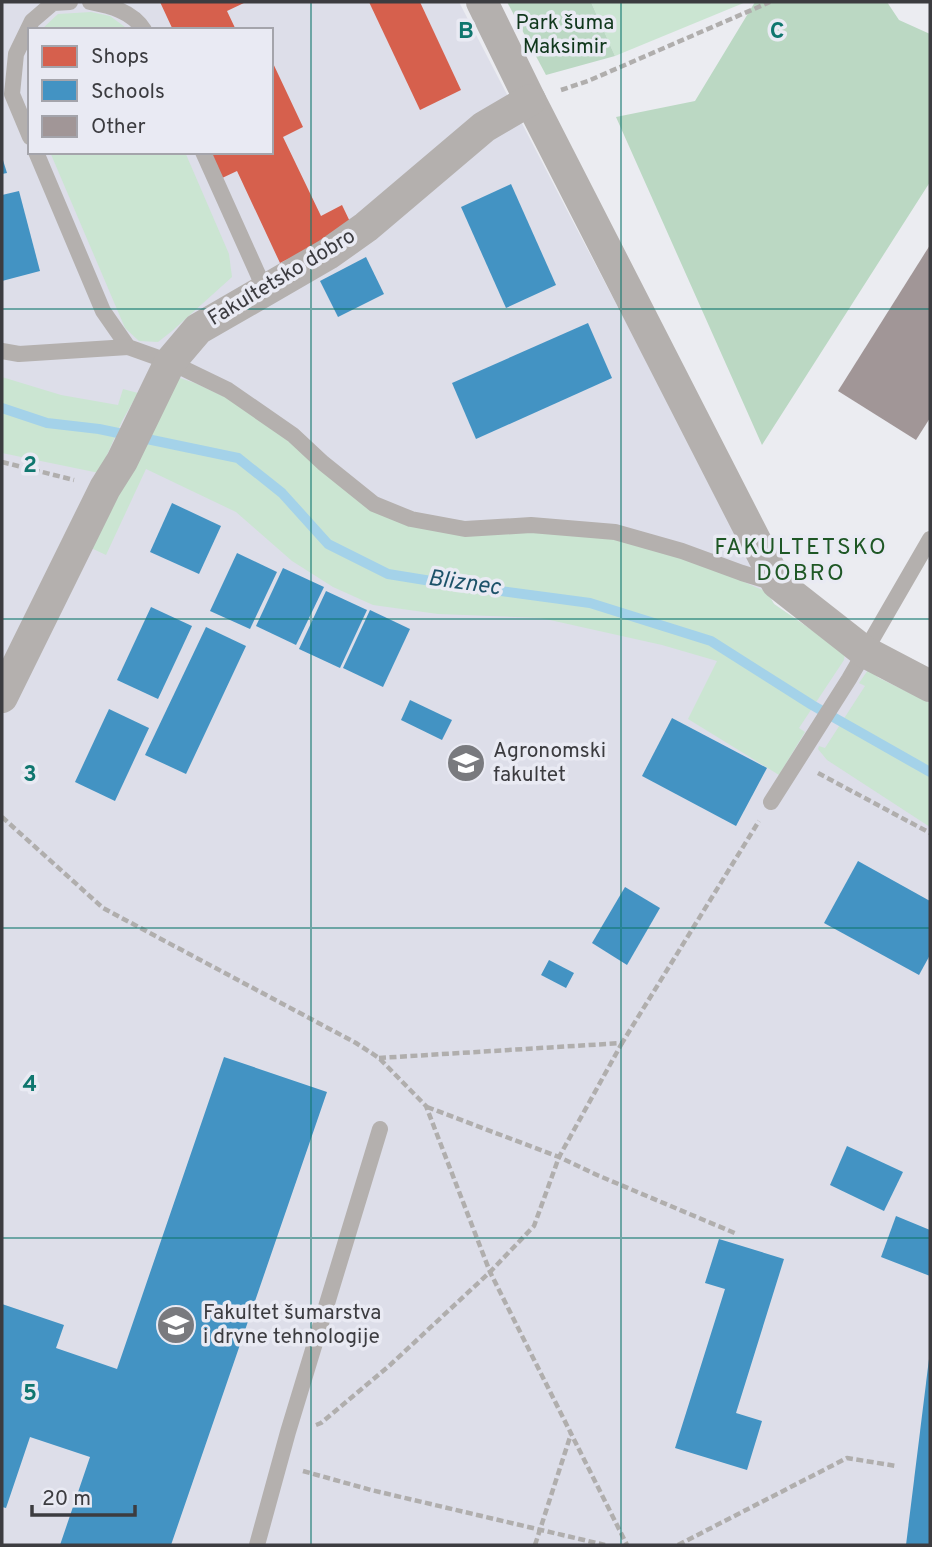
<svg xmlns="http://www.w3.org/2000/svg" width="932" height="1547" font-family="Overpass,sans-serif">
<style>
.built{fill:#dddee9;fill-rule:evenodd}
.green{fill:#cbe5d2}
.forest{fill:#bbd8c3}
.shops{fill:#d6604d}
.schools{fill:#4393c3}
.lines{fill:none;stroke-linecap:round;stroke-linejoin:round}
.stream{stroke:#a4d2e9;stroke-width:10}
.building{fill:#a19697}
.path{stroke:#b0aead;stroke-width:4.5;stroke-dasharray:7 3.5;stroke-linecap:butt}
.lane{stroke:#b4b0ae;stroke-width:16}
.street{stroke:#b4b0ae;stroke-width:32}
.grid{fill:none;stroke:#0f766e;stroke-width:2;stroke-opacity:0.55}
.labels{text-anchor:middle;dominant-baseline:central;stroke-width:7;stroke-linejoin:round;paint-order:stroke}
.park-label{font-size:21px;fill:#10371c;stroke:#e9eaf3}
.street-label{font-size:21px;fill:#3c3c40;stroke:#e9eaf3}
.poi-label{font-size:21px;fill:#3c3c40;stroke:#e9eaf3;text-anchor:start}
.neighbourhood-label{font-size:23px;letter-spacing:2px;fill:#1e5725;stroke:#e9eaf3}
.water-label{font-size:23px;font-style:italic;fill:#1d5269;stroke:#e9eaf3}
.grid-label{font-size:23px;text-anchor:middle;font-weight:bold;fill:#0f766e;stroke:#e9eaf3;stroke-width:7;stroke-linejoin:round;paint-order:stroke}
</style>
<rect width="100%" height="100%" fill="#ebecf1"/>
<!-- built -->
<path class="built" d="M 2,2 L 459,2 L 570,216 L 774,604 L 879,678 L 930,703 L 930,1545 L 2,1545 ZM 30,30 L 271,30 L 271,152 L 30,152 Z"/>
<!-- green -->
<g class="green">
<path d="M 591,2 L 746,2 L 615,56 Z"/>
<path d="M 91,12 L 110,16 L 129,30 L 41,30 L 58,14 Z"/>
<path d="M 50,152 L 185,152 L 229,254 L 232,277 L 172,331 L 158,342 L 139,341 L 125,328 Z"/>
<path d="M 174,376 L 195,383 L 233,401 L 282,436 L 370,510 L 621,539 L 699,562 L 767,592 L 774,604 L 845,653 L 844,660 L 799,728 L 805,732 L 779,775 L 688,719 L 717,661 L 662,645 L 541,618 L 438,614 L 373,605 L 333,587 L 292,561 L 236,512 L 146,469 L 106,555 L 89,547 Z"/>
<path d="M 2,377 L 61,395 L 118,405 L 123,389 L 138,393 L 122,421 L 99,473 L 2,453 Z"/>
<path d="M 868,670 L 879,678 L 930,703 L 930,827 L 827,760 L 818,749 L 819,746 L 825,748 L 865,686 L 859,683 Z"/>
</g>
<!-- forest -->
<g class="forest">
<path d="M 507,2 L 591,2 L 615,56 L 546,75 Z"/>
<path d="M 755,2 L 887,2 L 899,20 L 930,34 L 930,182 L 762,445 L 616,117 L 695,101 Z"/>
</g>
<!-- shops -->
<g class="shops">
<path d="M 160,2 L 246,2 L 227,11 L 236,30 L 173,30 Z"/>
<path d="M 369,2 L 420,2 L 461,90 L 420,110 Z"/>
<path d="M 271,59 L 303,127 L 283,137 L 321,216 L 342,205 L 353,228 L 280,263 L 237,171 L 220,179 L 207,152 L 271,152 Z"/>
</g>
<!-- schools -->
<g class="schools">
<path d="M 2,157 L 7,173 L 2,174 Z"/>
<path d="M 511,184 L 556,285 L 506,308 L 461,207 Z"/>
<path d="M 19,191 L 40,271 L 2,281 L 2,195 Z"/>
<path d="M 366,257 L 384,294 L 338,317 L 320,281 Z"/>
<path d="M 588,323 L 612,378 L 476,439 L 452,383 Z"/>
<path d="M 172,503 L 221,526 L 199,574 L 150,552 Z"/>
<path d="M 237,553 L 277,572 L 250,629 L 210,611 Z"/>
<path d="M 283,568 L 324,587 L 296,645 L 256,626 Z"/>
<path d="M 326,591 L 367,610 L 340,668 L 299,649 Z"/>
<path d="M 151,607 L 192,626 L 158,699 L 117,680 Z"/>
<path d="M 370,610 L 410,629 L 383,687 L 343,668 Z"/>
<path d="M 206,627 L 246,646 L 186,774 L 145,755 Z"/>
<path d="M 410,700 L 452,720 L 442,740 L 401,720 Z"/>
<path d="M 109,709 L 149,728 L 115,801 L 75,782 Z"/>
<path d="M 672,718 L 767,768 L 736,826 L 642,776 Z"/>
<path d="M 858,861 L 930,901 L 930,955 L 919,975 L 824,923 Z"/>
<path d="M 625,887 L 660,908 L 627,965 L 592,943 Z"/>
<path d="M 549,960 L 574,973 L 566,988 L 541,975 Z"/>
<path d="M 224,1057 L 327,1092 L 171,1545 L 60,1545 L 90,1457 L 30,1437 L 6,1508 L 2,1507 L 2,1304 L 64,1325 L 56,1348 L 117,1369 Z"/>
<path d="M 847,1146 L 903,1172 L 884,1211 L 830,1185 Z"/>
<path d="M 896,1216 L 930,1230 L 930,1276 L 881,1257 Z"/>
<path d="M 719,1239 L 784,1259 L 736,1413 L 762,1421 L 747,1470 L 675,1448 L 725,1289 L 705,1283 Z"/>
<path d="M 929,1359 L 930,1359 L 930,1545 L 906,1545 Z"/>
</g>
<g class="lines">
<!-- stream -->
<path class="stream" d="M 2,408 L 47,423 L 99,429 L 238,458 L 282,493 L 328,544 L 388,574 L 456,585 L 590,603 L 711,641 L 812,705 L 930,772"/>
</g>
<!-- building -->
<path class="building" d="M 930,245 L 930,418 L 916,440 L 838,391 Z"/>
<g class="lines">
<!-- path -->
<g class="path">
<path d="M 561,90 L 588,81 L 770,2"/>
<path d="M 2,462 L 74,480"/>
<path d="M 818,773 L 930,833"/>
<path d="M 2,817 L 103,908 L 356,1043 L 379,1058 L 426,1106 L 490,1272 L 627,1545"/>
<path d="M 379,1058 L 622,1043 L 759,821"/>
<path d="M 427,1107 L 559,1157 L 597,1175 L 737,1234"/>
<path d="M 316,1425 L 321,1423 L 389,1366 L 490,1272 L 534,1226 L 559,1157 L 622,1043"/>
<path d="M 303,1471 L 371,1490 L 605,1545"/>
<path d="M 535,1545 L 571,1434"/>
<path d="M 678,1545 L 847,1458 L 896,1466"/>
</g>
<!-- lane -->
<g class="lane">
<path d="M 90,2 C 110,6 132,11 144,30"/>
<path d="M 30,137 L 12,94 L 16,54 L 32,21 L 53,3 L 70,2"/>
<path d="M 36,152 L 103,311 L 128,347 L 170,362 L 228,390 L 293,435 L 323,463 L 374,504 L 411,519 L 465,529 L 531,525 L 615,532 L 682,551 L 742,573 L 774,583"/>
<path d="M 203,152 L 265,290"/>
<path d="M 2,351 L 19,354 L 128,347"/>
<path d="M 771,802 L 849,679 L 930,539"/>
<path d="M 257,1545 L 288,1432 L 380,1129"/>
</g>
<!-- street -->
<g class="street">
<path d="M 482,2 L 530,100 L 777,583 L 865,652 L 930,686"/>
<path d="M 2,697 L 105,488 L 122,461 L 170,362 L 198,329 L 328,254 L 366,227 L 484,127 L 530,100"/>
</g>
</g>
<!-- grid -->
<path class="grid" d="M 311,2 L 311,1545M 621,2 L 621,1545M 2,309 L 930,309M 2,619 L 930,619M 2,928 L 930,928M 2,1238 L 930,1238"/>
<!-- icons -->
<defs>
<symbol id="university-disc" viewBox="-11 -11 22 22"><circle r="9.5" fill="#797a7e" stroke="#e9eaf3"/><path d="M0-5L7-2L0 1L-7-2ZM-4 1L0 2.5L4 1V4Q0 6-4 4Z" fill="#fff"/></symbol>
</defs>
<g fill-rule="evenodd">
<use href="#university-disc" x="444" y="741" width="44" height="44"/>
<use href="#university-disc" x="154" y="1303" width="44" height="44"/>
</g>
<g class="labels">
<!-- park labels -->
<g class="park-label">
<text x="565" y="23">Park šuma<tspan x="565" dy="24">Maksimir</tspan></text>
</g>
<!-- street labels -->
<g class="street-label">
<text transform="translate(282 278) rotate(-31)">Fakultetsko dobro</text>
</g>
<!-- poi labels -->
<g class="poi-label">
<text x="493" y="751">Agronomski<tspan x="493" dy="24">fakultet</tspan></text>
<text x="203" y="1313">Fakultet šumarstva<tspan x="203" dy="24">i drvne tehnologije</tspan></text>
</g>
<!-- neighbourhood labels -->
<g class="neighbourhood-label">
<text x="801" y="548">FAKULTETSKO<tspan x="801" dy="26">DOBRO</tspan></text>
</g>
<!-- water labels -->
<g class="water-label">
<text transform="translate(464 584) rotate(8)">Bliznec</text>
</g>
</g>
<g class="grid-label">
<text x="466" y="38">B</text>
<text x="777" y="38">C</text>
<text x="30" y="472">2</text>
<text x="30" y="781">3</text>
<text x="30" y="1091">4</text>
<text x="30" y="1400">5</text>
</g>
<!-- border -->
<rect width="932" height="1547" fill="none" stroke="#3c3c40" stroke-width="7"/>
<!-- legend -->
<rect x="28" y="28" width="245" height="126" fill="#e9eaf3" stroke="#a4a4ab" stroke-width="2"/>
<rect x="42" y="46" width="35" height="21" fill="#d6604d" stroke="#a4a4ab" stroke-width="2"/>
<text x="91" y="63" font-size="21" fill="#3c3c40">Shops</text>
<rect x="42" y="80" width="35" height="21" fill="#4393c3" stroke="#a4a4ab" stroke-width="2"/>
<text x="91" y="98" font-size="21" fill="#3c3c40">Schools</text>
<rect x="42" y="116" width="35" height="21" fill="#a19697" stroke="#a4a4ab" stroke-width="2"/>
<text x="91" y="133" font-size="21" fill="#3c3c40">Other</text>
<!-- scale -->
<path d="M32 1505v10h103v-10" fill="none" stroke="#3c3c40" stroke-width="3.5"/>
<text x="42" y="1505" font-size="21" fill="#3c3c40" stroke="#e9eaf3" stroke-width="5" paint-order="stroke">20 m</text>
</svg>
